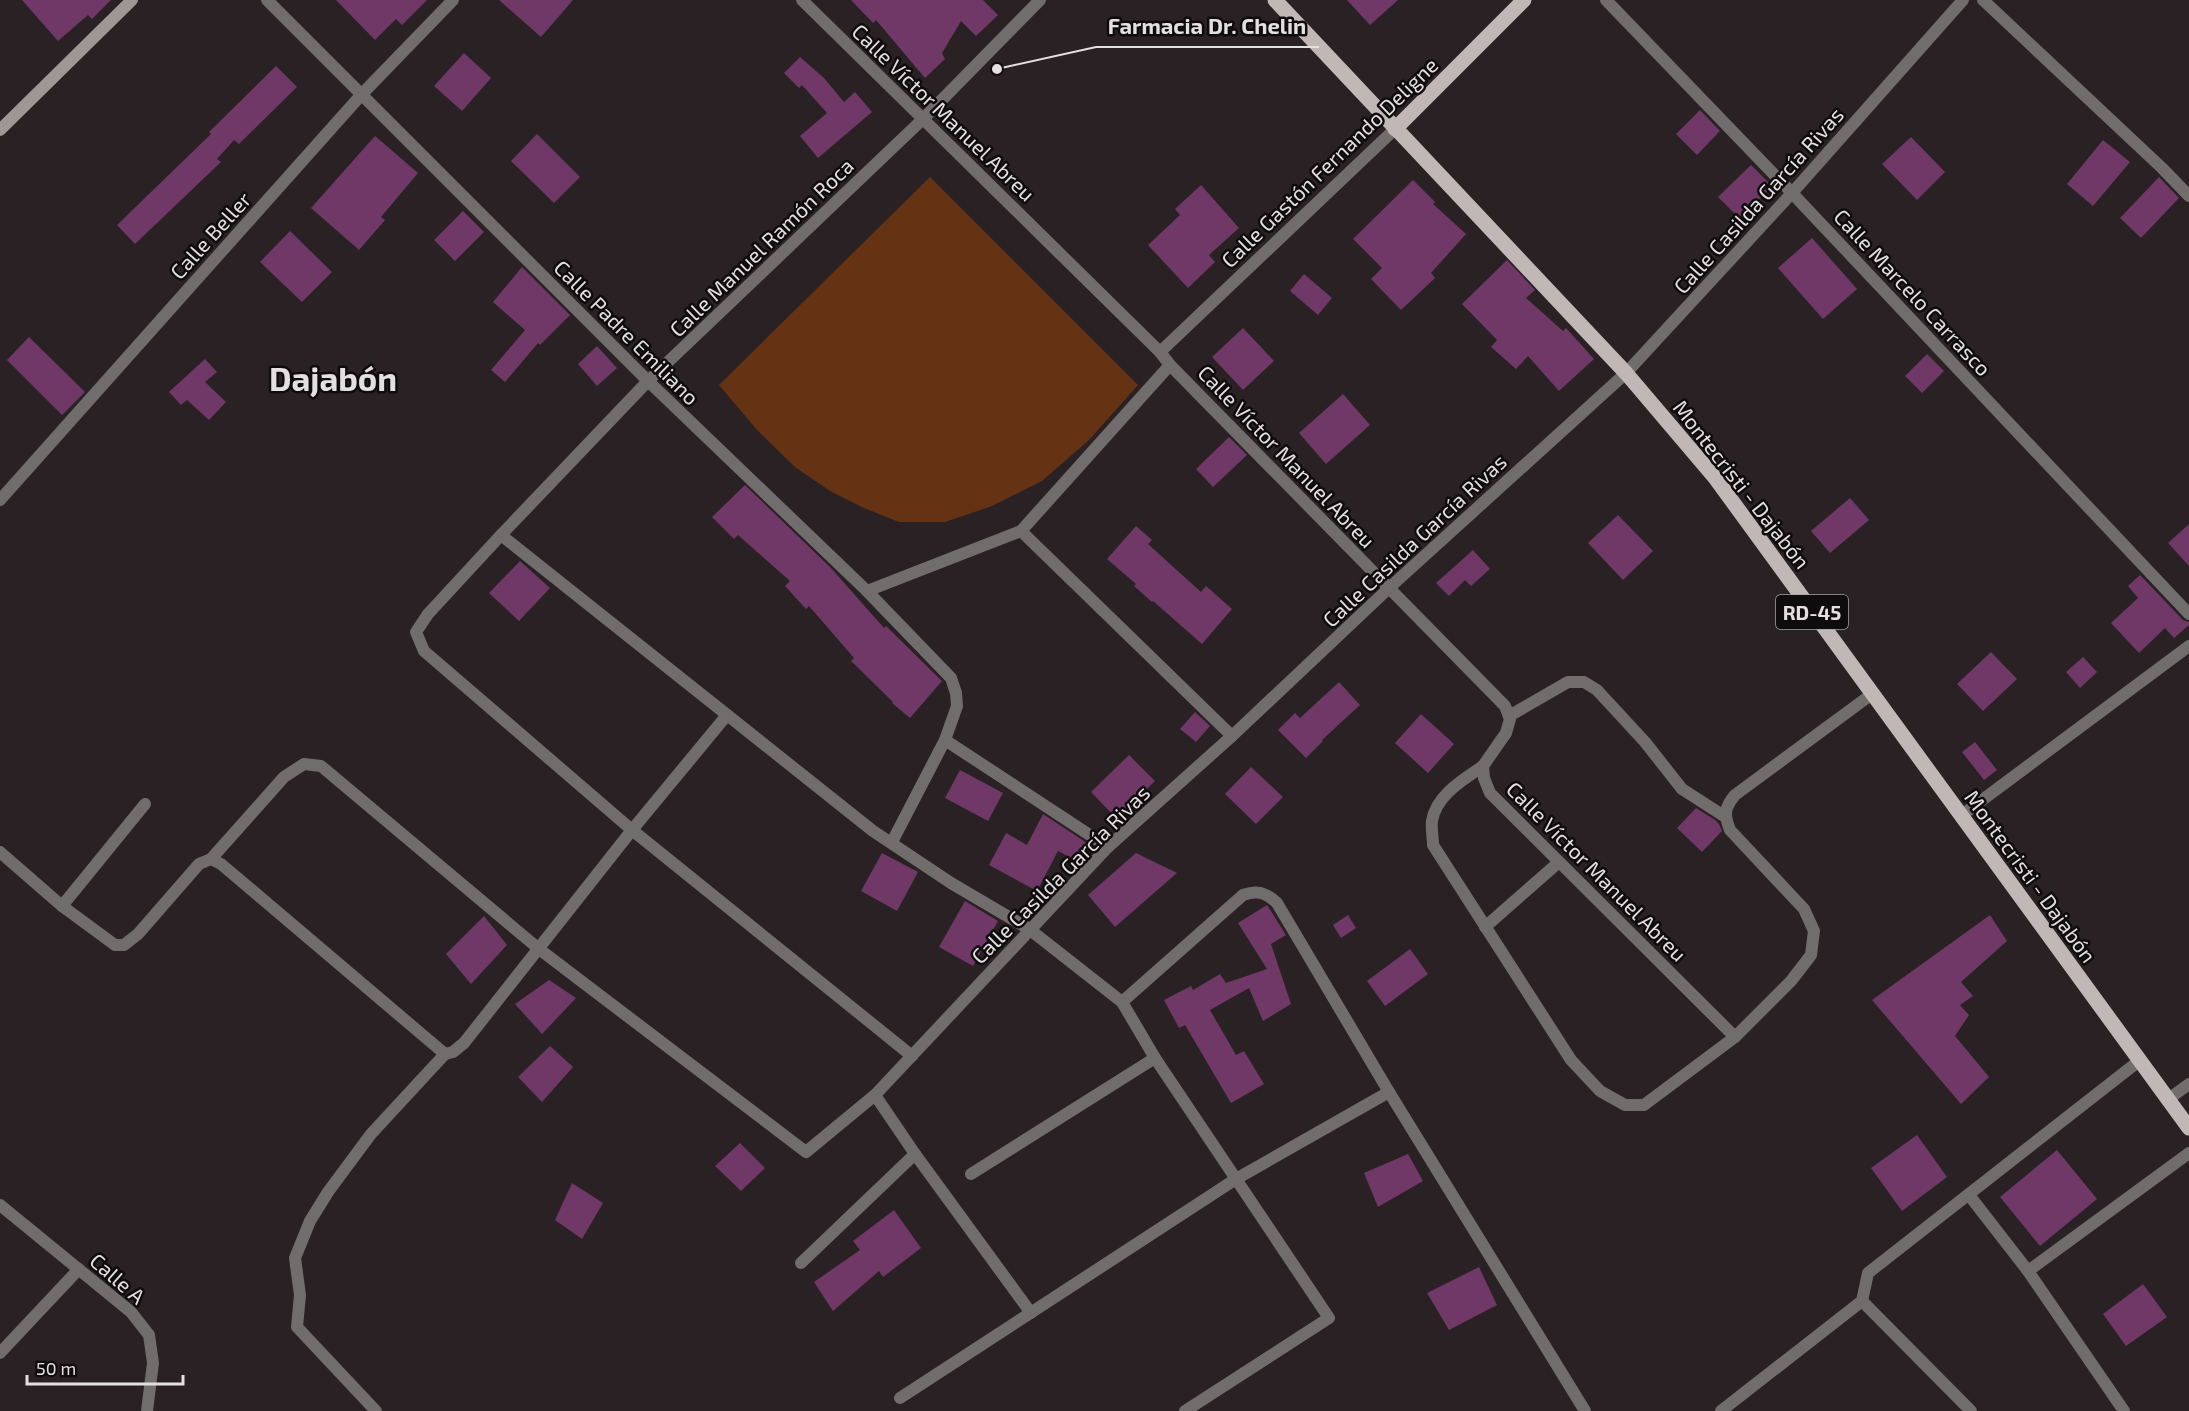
<svg xmlns="http://www.w3.org/2000/svg" width="2189" height="1411" font-family="'Exo 2',sans-serif">
<style>
.green{fill:#653314}
.building{fill:#703867}
.lines{fill:none;stroke-linecap:round;stroke-linejoin:round}
.street{stroke:#726d6d;stroke-width:12}
.secondary{stroke:#9e9796;stroke-width:12}
.primary{stroke:#c1b7b7;stroke-width:15}
.labels{text-anchor:middle;dominant-baseline:central;stroke-width:5;stroke-linejoin:round;paint-order:stroke}
.shield{fill:#0f0c0d;stroke:#a4a0a1;stroke-width:1.5}
.shield-label{font-size:20px;font-weight:bold;fill:#e4dfe0}
.street-label{font-size:21px;fill:#e4dfe0;stroke:#0f0c0d}
.town-label{font-size:33px;font-weight:bold;fill:#e4dfe0;stroke:#0f0c0d}
.leader{fill:none;stroke:#e4dfe0;stroke-width:2}
.callout-dot{fill:#e4dfe0;stroke:#0f0c0d;stroke-width:2}
.callout-label{font-size:22px;text-anchor:middle;font-weight:bold;fill:#e4dfe0;stroke:#0f0c0d;stroke-width:5;stroke-linejoin:round;paint-order:stroke}
</style>
<rect width="100%" height="100%" fill="#292123"/>
<!-- green -->
<path class="green" d="M 930,177 L 1138,385 L 1089,440 L 1042,481 L 992,506 L 945,522 L 899,522 L 864,508 L 830,491 L 795,467 L 758,431 L 719,385 Z"/>
<!-- building -->
<g class="building">
<path d="M 22,0 L 111,0 L 92,19 L 88,15 L 58,41 Z"/>
<path d="M 336,0 L 427,0 L 402,25 L 396,19 L 375,40 Z"/>
<path d="M 499,0 L 573,0 L 541,37 Z"/>
<path d="M 851,0 L 983,0 L 998,15 L 976,36 L 961,21 L 942,53 L 945,59 L 925,78 L 876,20 L 873,23 Z"/>
<path d="M 1347,0 L 1398,0 L 1370,25 Z"/>
<path d="M 464,53 L 491,78 L 462,111 L 434,86 Z"/>
<path d="M 800,57 L 824,78 L 844,102 L 855,92 L 872,112 L 818,158 L 800,136 L 827,113 L 802,85 L 799,88 L 784,73 Z"/>
<path d="M 276,66 L 297,87 L 239,144 L 234,140 L 217,159 L 221,162 L 135,244 L 117,225 L 211,134 L 209,132 Z"/>
<path d="M 1700,110 L 1720,131 L 1697,155 L 1676,134 Z"/>
<path d="M 537,134 L 580,177 L 554,203 L 511,161 Z"/>
<path d="M 375,136 L 418,173 L 381,217 L 385,220 L 359,250 L 311,208 Z"/>
<path d="M 1911,137 L 1945,172 L 1917,200 L 1882,164 Z"/>
<path d="M 2103,140 L 2130,162 L 2093,206 L 2067,184 Z"/>
<path d="M 1751,165 L 1772,186 L 1740,219 L 1718,197 Z"/>
<path d="M 2159,177 L 2179,198 L 2141,238 L 2120,218 Z"/>
<path d="M 1413,180 L 1435,202 L 1433,204 L 1466,234 L 1431,273 L 1435,278 L 1401,310 L 1371,279 L 1382,268 L 1353,239 Z"/>
<path d="M 1201,185 L 1239,228 L 1209,255 L 1215,262 L 1188,288 L 1148,245 L 1180,215 L 1175,209 Z"/>
<path d="M 463,211 L 484,232 L 455,261 L 434,240 Z"/>
<path d="M 290,231 L 332,272 L 302,302 L 260,262 Z"/>
<path d="M 1812,238 L 1857,289 L 1823,319 L 1778,268 Z"/>
<path d="M 1507,260 L 1535,290 L 1526,298 L 1563,331 L 1566,328 L 1594,359 L 1559,391 L 1528,356 L 1516,369 L 1491,347 L 1497,340 L 1462,304 Z"/>
<path d="M 522,267 L 570,315 L 540,345 L 538,343 L 505,382 L 491,370 L 525,330 L 493,302 Z"/>
<path d="M 1304,274 L 1332,298 L 1318,315 L 1290,291 Z"/>
<path d="M 1243,328 L 1274,361 L 1243,390 L 1212,357 Z"/>
<path d="M 29,337 L 85,392 L 62,415 L 7,360 Z"/>
<path d="M 597,346 L 617,368 L 597,386 L 578,364 Z"/>
<path d="M 1927,354 L 1944,371 L 1922,393 L 1905,376 Z"/>
<path d="M 205,359 L 217,372 L 205,382 L 226,402 L 209,420 L 187,400 L 181,405 L 169,392 Z"/>
<path d="M 1343,394 L 1370,425 L 1326,464 L 1299,433 Z"/>
<path d="M 1229,437 L 1247,455 L 1213,487 L 1196,469 Z"/>
<path d="M 745,485 L 831,568 L 884,628 L 886,626 L 942,681 L 910,718 L 892,703 L 893,702 L 851,661 L 854,658 L 809,606 L 806,609 L 785,586 L 790,581 L 738,535 L 734,539 L 712,517 Z"/>
<path d="M 1850,498 L 1869,520 L 1830,553 L 1811,531 Z"/>
<path d="M 1618,515 L 1653,551 L 1623,580 L 1588,543 Z"/>
<path d="M 2189,524 L 2189,566 L 2168,543 Z"/>
<path d="M 1136,526 L 1152,540 L 1148,544 L 1201,592 L 1206,586 L 1232,609 L 1202,644 L 1153,601 L 1152,602 L 1134,586 L 1136,584 L 1107,559 Z"/>
<path d="M 1473,550 L 1490,569 L 1471,586 L 1465,580 L 1449,596 L 1436,583 Z"/>
<path d="M 520,561 L 550,588 L 519,621 L 489,593 Z"/>
<path d="M 2140,575 L 2183,620 L 2189,622 L 2189,625 L 2174,638 L 2165,628 L 2139,653 L 2111,623 L 2138,598 L 2128,586 Z"/>
<path d="M 1991,652 L 2017,679 L 1983,711 L 1957,684 Z"/>
<path d="M 2083,657 L 2097,672 L 2080,688 L 2066,672 Z"/>
<path d="M 1339,682 L 1360,705 L 1322,740 L 1323,741 L 1306,758 L 1278,730 L 1295,713 L 1300,718 Z"/>
<path d="M 1195,712 L 1210,726 L 1196,742 L 1180,729 Z"/>
<path d="M 1421,714 L 1454,744 L 1428,773 L 1395,743 Z"/>
<path d="M 1975,742 L 1997,770 L 1984,780 L 1962,752 Z"/>
<path d="M 1129,755 L 1155,781 L 1116,818 L 1091,792 Z"/>
<path d="M 1251,767 L 1283,797 L 1256,824 L 1225,794 Z"/>
<path d="M 960,770 L 1003,793 L 988,821 L 945,798 Z"/>
<path d="M 1696,808 L 1715,820 L 1719,824 L 1722,831 L 1702,852 L 1677,828 Z"/>
<path d="M 1043,814 L 1087,843 L 1078,861 L 1058,851 L 1037,891 L 989,865 L 1006,833 L 1027,845 Z"/>
<path d="M 882,853 L 918,872 L 897,911 L 861,891 Z"/>
<path d="M 1136,853 L 1177,873 L 1115,927 L 1088,895 Z"/>
<path d="M 965,901 L 998,921 L 973,966 L 939,947 Z"/>
<path d="M 1267,905 L 1286,935 L 1271,944 L 1291,1004 L 1263,1021 L 1249,988 L 1210,1010 L 1236,1055 L 1244,1051 L 1264,1084 L 1231,1103 L 1185,1025 L 1179,1028 L 1164,1000 L 1191,986 L 1193,990 L 1220,974 L 1226,983 L 1267,969 L 1238,923 Z"/>
<path d="M 1348,915 L 1356,928 L 1341,938 L 1333,925 Z"/>
<path d="M 1990,915 L 2007,941 L 1961,982 L 1973,996 L 1960,1005 L 1969,1015 L 1955,1036 L 1989,1077 L 1961,1104 L 1872,1000 Z"/>
<path d="M 484,916 L 507,945 L 471,984 L 446,954 Z"/>
<path d="M 1410,949 L 1428,974 L 1385,1006 L 1367,981 Z"/>
<path d="M 549,980 L 576,998 L 542,1034 L 515,1004 Z"/>
<path d="M 550,1046 L 573,1067 L 542,1102 L 518,1077 Z"/>
<path d="M 1917,1135 L 1947,1177 L 1902,1211 L 1871,1168 Z"/>
<path d="M 740,1143 L 765,1168 L 741,1191 L 715,1166 Z"/>
<path d="M 2057,1150 L 2097,1199 L 2040,1246 L 2000,1197 Z"/>
<path d="M 1408,1154 L 1423,1181 L 1378,1207 L 1364,1173 Z"/>
<path d="M 572,1183 L 603,1203 L 582,1239 L 555,1220 Z"/>
<path d="M 894,1210 L 921,1248 L 883,1277 L 879,1271 L 833,1311 L 814,1282 L 860,1250 L 853,1241 Z"/>
<path d="M 1479,1267 L 1497,1305 L 1449,1330 L 1427,1293 Z"/>
<path d="M 2143,1284 L 2167,1317 L 2126,1346 L 2103,1314 Z"/>
</g>
<g class="lines">
<!-- street -->
<g class="street">
<path d="M 267,0 L 648,381 L 867,591 L 951,678 L 956,693 L 957,706 L 945,740 L 892,842"/>
<path d="M 802,0 L 1160,352 L 1170,365 L 1505,706 L 1510,719 L 1506,733 L 1483,766 L 1484,778 L 1490,793 L 1735,1037"/>
<path d="M 1606,0 L 1792,193 L 2189,614"/>
<path d="M 1983,0 L 2162,168 L 2189,196"/>
<path d="M 1160,352 L 1395,129"/>
<path d="M 0,500 L 362,94 L 453,0"/>
<path d="M 1021,531 L 1232,736"/>
<path d="M 501,535 L 873,831 L 951,883 L 1029,929 L 1122,1002 L 1155,1058 L 1329,1318 L 1185,1411"/>
<path d="M 867,591 L 1021,531 L 1170,365"/>
<path d="M 1509,716 L 1568,682 L 1584,682 L 1597,690 L 1645,742 L 1682,789 L 1724,816"/>
<path d="M 945,740 L 1108,847"/>
<path d="M 1483,766 C 1464,779 1436,795 1432,821 C 1431,829 1433,837 1433,845 L 1571,1060 L 1600,1091 L 1625,1105 L 1644,1105 L 1735,1037 L 1791,981 L 1811,955 L 1814,931 L 1804,909 L 1730,830 C 1724,815 1724,808 1735,795 L 1872,694"/>
<path d="M 1962,815 L 2189,646"/>
<path d="M 0,852 L 62,906 L 115,945 L 124,945 L 138,934 L 199,864 L 211,859 L 284,777 L 304,764 L 321,766 L 539,949 L 806,1152 L 875,1095 L 1108,847 L 1232,736 L 1389,588 L 1626,373 L 1792,193 L 1963,0"/>
<path d="M 211,859 L 221,864 L 445,1054 L 453,1052 L 464,1043 L 632,830 L 727,715"/>
<path d="M 62,906 L 145,804"/>
<path d="M 1485,927 L 1559,862"/>
<path d="M 1122,1002 L 1243,895 C 1257,890 1265,892 1277,903 L 1389,1092 L 1585,1411"/>
<path d="M 912,1056 L 632,830 L 424,651 L 416,632 L 428,614 L 501,535 L 648,381 L 924,118 L 1040,0"/>
<path d="M 875,1095 L 915,1154 L 1031,1313"/>
<path d="M 2167,1100 L 2189,1084"/>
<path d="M 971,1174 L 1155,1058"/>
<path d="M 1969,1195 L 2028,1271 L 2124,1411"/>
<path d="M 0,1205 L 131,1312 L 149,1335 L 153,1363 L 147,1411"/>
<path d="M 801,1263 L 915,1154"/>
<path d="M 2028,1271 L 2189,1153"/>
<path d="M 1862,1301 L 1971,1411"/>
<path d="M 0,1353 L 79,1269"/>
<path d="M 900,1398 L 1236,1179 L 1389,1092"/>
<path d="M 376,1411 L 297,1327 L 300,1295 L 295,1258 L 310,1221 L 328,1192 L 371,1134 L 445,1054"/>
<path d="M 1721,1411 L 1862,1301 L 1868,1273 L 2139,1061"/>
</g>
<!-- secondary -->
<path class="secondary" d="M 0,130 L 132,0"/>
<!-- primary -->
<g class="primary">
<path d="M 1275,0 L 1626,373 L 1716,479 L 2189,1128"/>
<path d="M 1395,129 L 1524,0"/>
</g>
</g>
<g class="labels">
<!-- shield labels -->
<rect class="shield" x="1776" y="595" width="72" height="34" rx="4.5"/>
<g class="shield-label">
<text x="1812" y="612">RD-45</text>
</g>
<!-- street labels -->
<g class="street-label">
<text transform="translate(944 112) rotate(44)">Calle Víctor Manuel Abreu</text>
<text transform="translate(1329 162) rotate(-44)">Calle Gastón Fernando Deligne</text>
<text transform="translate(1758 200) rotate(-48)">Calle Casilda García Rivas</text>
<text transform="translate(210 235) rotate(-48)">Calle Beller</text>
<text transform="translate(761 247) rotate(-44)">Calle Manuel Ramón Roca</text>
<text transform="translate(1913 292) rotate(47)">Calle Marcelo Carrasco</text>
<text transform="translate(627 332) rotate(45)">Calle Padre Emiliano</text>
<text transform="translate(1287 456) rotate(46)">Calle Víctor Manuel Abreu</text>
<text transform="translate(1742 484) rotate(52)">Montecristi - Dajabón</text>
<text transform="translate(1414 540) rotate(-43)">Calle Casilda García Rivas</text>
<text transform="translate(1597 871) rotate(45)">Calle Víctor Manuel Abreu</text>
<text transform="translate(1060 874) rotate(-45)">Calle Casilda García Rivas</text>
<text transform="translate(2031 876) rotate(54)">Montecristi - Dajabón</text>
<text transform="translate(118 1278) rotate(41)">Calle A</text>
</g>
<!-- town labels -->
<g class="town-label">
<text x="333" y="378">Dajabón</text>
</g>
</g>
<!-- callouts -->
<path class="leader" d="M997 69L1096 47H1319"/>
<circle class="callout-dot" cx="997" cy="69" r="6"/>
<g class="callout-label">
<text x="1207" y="34">Farmacia Dr. Chelin</text>
</g>
<!-- scale -->
<path d="M27 1375v9h156v-9" fill="none" stroke="#e4dfe0" stroke-width="3"/>
<text x="36" y="1375" font-size="18" fill="#e4dfe0" stroke="#0f0c0d" stroke-width="4.5" paint-order="stroke">50 m</text>
</svg>
